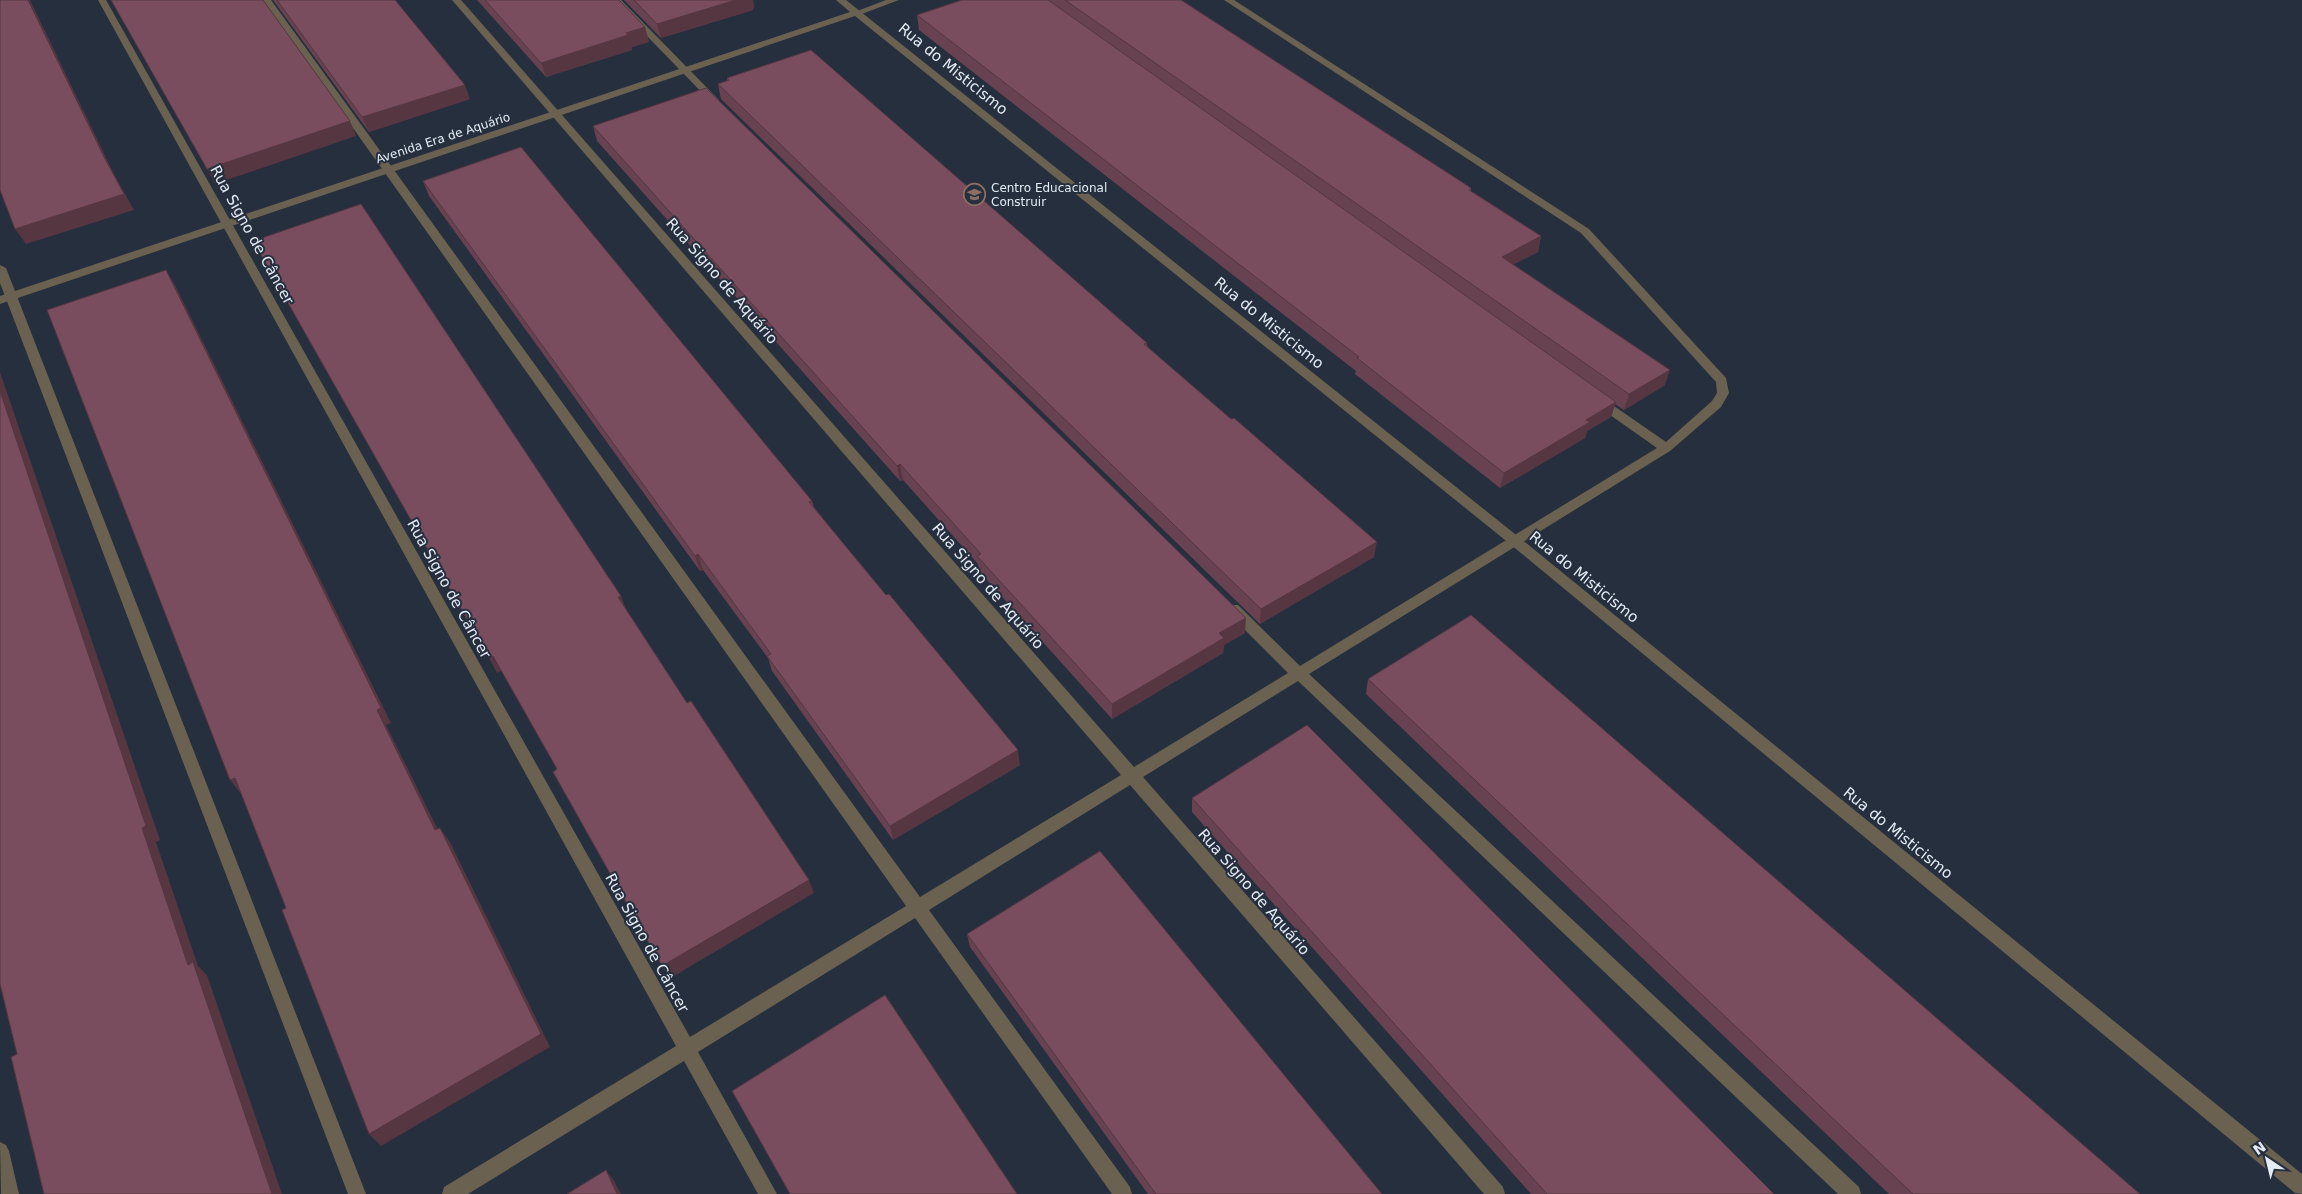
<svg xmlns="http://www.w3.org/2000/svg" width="2302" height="1194" font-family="'DejaVu Sans',sans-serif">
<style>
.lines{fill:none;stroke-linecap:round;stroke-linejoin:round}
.minor{fill:#6a6150;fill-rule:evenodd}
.tertiary{fill:#6a6150;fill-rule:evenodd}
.wall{fill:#684250}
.shaded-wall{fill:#553641}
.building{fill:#794d5d;stroke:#553641}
.labels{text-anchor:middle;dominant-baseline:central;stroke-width:4;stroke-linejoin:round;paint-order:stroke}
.far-street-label{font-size:12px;fill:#e4ebf5;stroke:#252f3e}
.far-poi-label{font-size:12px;fill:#e4ebf5;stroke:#252f3e;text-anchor:start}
.street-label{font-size:15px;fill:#e4ebf5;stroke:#252f3e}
</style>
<rect width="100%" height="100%" fill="#252f3e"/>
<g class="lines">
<!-- minor -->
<g class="minor">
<path d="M 98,0 L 106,0 L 690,1037 L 906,906 L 262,0 L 271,0 L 920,897 L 1121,775 L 452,0 L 461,0 L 1134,767 L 1288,673 L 1228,613 L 1226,609 L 1228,605 L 1238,605 L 1300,666 L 1657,448 L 1593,403 L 1591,400 L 1593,397 L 1601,397 L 1666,442 L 1712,401 L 1717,393 L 1716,382 L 1581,233 L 1224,0 L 1234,0 L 1589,229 L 1726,378 L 1729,393 L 1721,407 L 1670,451 L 1309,674 L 1859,1187 L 1861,1194 L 1838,1194 L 1298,681 L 1143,777 L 1503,1187 L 1505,1194 L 1484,1194 L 1130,785 L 929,910 L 1130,1187 L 1132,1194 L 1112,1194 L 915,918 L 698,1052 L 777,1194 L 758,1194 L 684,1061 L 468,1194 L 442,1194 L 444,1187 L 676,1046 Z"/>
<path d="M 612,0 L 621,0 L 719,100 L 719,104 L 713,104 Z"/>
<path d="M 886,0 L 899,0 L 859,15 L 852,13 Z"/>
<path d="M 0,265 L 6,268 L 366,1194 L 348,1194 L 0,283 Z"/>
<path d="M 0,1142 L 6,1145 L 9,1151 L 19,1194 L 1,1194 Z"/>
</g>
<!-- tertiary -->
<path class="tertiary" d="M 836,0 L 846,0 L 1520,538 L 2302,1174 L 2302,1194 L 2295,1193 L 1510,544 L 855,16 L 0,304 L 0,296 L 850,12 Z"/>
</g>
<!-- wall -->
<g class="wall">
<path d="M 273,0 L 395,0 L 470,99 L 369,132 Z"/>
<path d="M 477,0 L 619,0 L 645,27 L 649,42 L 632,47 L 632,50 L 546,77 Z"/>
<path d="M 624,0 L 753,0 L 754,8 L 752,9 L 753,10 L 661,38 Z"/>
<path d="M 962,0 L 1181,0 L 1471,188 L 1471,191 L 1541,236 L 1538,252 L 1513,264 L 1665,385 L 1624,410 L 1615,404 L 1611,417 L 1587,431 L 1585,438 L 1500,488 L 1355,374 L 1356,371 L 919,30 L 917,15 Z"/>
<path d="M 727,78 L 1147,343 L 1147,346 L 1374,557 L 1260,624 L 721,99 L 718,84 L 727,81 Z"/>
<path d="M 593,126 L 1245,633 L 1224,645 L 1223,653 L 1112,719 L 979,571 L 978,564 L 903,480 L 900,481 L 597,141 Z"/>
<path d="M 423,181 L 812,501 L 814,507 L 1020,765 L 893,840 L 772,671 L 768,658 L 703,570 L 700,571 L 429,196 Z"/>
<path d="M 1368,679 L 2140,1194 L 1889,1194 L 1366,694 Z"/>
<path d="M 1192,798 L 1774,1194 L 1531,1194 L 1192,812 Z"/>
<path d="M 967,934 L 1382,1194 L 1148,1194 L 970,947 Z"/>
</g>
<!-- shaded-wall -->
<g class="shaded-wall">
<path d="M 28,0 L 30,0 L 114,174 L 134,210 L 26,244 L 15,229 L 105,159 Z"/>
<path d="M 736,0 L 753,0 L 754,8 L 752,9 L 753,10 L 661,38 L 657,24 Z"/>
<path d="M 645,27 L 649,42 L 632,47 L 632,50 L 546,77 L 541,63 Z"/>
<path d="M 465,85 L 470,99 L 369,132 L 362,117 Z"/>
<path d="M 350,121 L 356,136 L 215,184 L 207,169 Z"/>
<path d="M 1541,236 L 1538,252 L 1499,272 L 1502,257 Z"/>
<path d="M 166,270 L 175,285 L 391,723 L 386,725 L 445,844 L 435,830 L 377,710 Z"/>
<path d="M 1670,370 L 1665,385 L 1624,410 L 1629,394 Z"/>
<path d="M 0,372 L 160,840 L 156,842 L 198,966 L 207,975 L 282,1194 L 272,1194 L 188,965 L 142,828 L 0,391 Z"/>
<path d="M 1616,402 L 1611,417 L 1587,431 L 1585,438 L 1500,488 L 1504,473 L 1586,420 Z"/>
<path d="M 900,464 L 903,480 L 900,481 L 897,466 Z"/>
<path d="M 1377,542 L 1374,557 L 1260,624 L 1261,609 Z"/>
<path d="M 698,554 L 703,570 L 700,571 L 695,556 Z"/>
<path d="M 621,596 L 627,611 L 618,597 Z"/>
<path d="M 1246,618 L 1245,633 L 1224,645 L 1223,653 L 1112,719 L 1112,704 L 1219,633 Z"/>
<path d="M 493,656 L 501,671 L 497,673 L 489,658 Z"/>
<path d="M 1018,750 L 1020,765 L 893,840 L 890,826 Z"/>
<path d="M 235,778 L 242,795 L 230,780 Z"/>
<path d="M 440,828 L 450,842 L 550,1047 L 381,1146 L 369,1134 Z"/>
<path d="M 809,880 L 814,893 L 669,979 L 662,966 Z"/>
<path d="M 606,1170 L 614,1181 L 621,1194 L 617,1194 Z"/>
</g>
<!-- building -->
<g class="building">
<path d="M 0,0 L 28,0 L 105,159 L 124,194 L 15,229 L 0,190 Z"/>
<path d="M 111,0 L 263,0 L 350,121 L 207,169 Z"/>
<path d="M 277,0 L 395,0 L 465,85 L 362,117 Z"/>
<path d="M 485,0 L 619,0 L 645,27 L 626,33 L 628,35 L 541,63 Z"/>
<path d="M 634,0 L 736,0 L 657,24 Z"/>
<path d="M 962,0 L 1048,0 L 1616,402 L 1586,420 L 1590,422 L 1504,473 L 1357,358 L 1359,357 L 917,15 Z"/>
<path d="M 1065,0 L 1181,0 L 1471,188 L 1469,190 L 1541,236 L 1502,257 L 1670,370 L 1629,394 Z"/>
<path d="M 811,50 L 1147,343 L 1144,344 L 1231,419 L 1234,418 L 1377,542 L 1261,609 L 718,84 L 729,80 L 727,78 Z"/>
<path d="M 706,88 L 1246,618 L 1219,633 L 1224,638 L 1112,704 L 977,556 L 981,554 L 900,464 L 897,466 L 593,126 Z"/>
<path d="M 521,147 L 812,501 L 809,502 L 886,595 L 889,594 L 1018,750 L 890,826 L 767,656 L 771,654 L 698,554 L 695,556 L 423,181 Z"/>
<path d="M 361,204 L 621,596 L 618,597 L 687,703 L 691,701 L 809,880 L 662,966 L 553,772 L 557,769 L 493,656 L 489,658 L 253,241 Z"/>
<path d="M 166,270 L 381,708 L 377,710 L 435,830 L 440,828 L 541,1034 L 369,1134 L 282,910 L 286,908 L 235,778 L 230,780 L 47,310 Z"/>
<path d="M 0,391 L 146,826 L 142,828 L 188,965 L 193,962 L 272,1194 L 44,1194 L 11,1057 L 17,1054 L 0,984 Z"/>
<path d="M 1471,615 L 2140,1194 L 1913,1194 L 1368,679 Z"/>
<path d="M 1307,725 L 1774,1194 L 1547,1194 L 1192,798 Z"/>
<path d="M 1100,851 L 1382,1194 L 1156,1194 L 967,934 Z"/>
<path d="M 885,995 L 1017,1194 L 790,1194 L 732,1091 Z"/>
<path d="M 606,1170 L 617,1194 L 567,1194 Z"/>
</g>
<!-- icons -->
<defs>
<symbol id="school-ring" viewBox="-11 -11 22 22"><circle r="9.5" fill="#252f3e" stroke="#8d6e63" stroke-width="1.5"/><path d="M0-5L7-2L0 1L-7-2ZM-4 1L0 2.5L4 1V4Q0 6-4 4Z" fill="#8d6e63"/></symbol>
</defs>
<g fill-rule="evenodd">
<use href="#school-ring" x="962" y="182" width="25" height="25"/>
</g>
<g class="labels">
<!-- far-street labels -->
<g class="far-street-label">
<text transform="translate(443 138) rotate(-18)">Avenida Era de Aquário</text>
</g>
<!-- far-poi labels -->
<g class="far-poi-label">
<text x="991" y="188">Centro Educacional<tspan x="991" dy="14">Construir</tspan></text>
</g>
<!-- street labels -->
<g class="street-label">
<text transform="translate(953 69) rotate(39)">Rua do Misticismo</text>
<text transform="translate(252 235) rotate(61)">Rua Signo de Câncer</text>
<text transform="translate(722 281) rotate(49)">Rua Signo de Aquário</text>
<text transform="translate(1269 323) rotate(39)">Rua do Misticismo</text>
<text transform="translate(1584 577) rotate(39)">Rua do Misticismo</text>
<text transform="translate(988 586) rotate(49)">Rua Signo de Aquário</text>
<text transform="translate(449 589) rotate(61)">Rua Signo de Câncer</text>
<text transform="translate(1898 833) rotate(39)">Rua do Misticismo</text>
<text transform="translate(1254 892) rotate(49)">Rua Signo de Aquário</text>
<text transform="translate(647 943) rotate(61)">Rua Signo de Câncer</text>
</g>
</g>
<!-- north arrow -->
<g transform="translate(2267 1159) rotate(325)" stroke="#252f3e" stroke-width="4" paint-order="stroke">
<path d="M0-4L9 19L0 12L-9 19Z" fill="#e4ebf5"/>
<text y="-8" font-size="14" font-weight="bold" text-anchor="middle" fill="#e4ebf5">N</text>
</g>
</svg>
